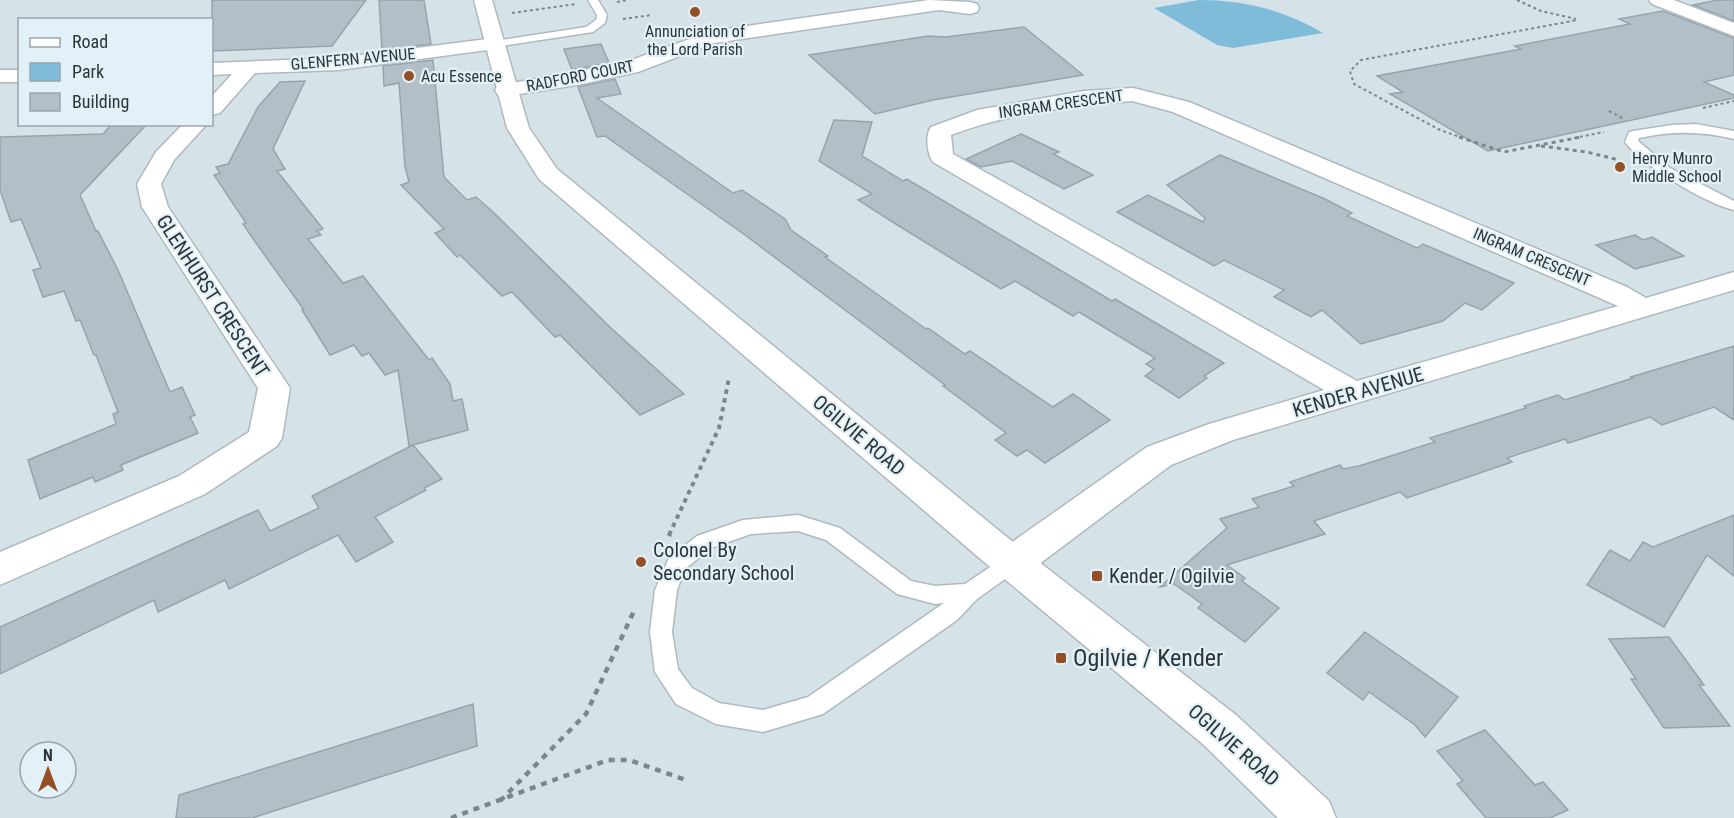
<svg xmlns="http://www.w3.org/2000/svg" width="1734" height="818" font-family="'Roboto Condensed',sans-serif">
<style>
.green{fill:#7ebcd9}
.building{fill:#b2bfc6;stroke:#97a4ab;stroke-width:1.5}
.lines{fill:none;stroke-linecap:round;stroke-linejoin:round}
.service-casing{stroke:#adbac0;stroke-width:3}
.minor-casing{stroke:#adbac0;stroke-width:3}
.tertiary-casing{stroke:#adbac0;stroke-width:3}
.path-far3{stroke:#7d878b;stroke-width:2;stroke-dasharray:3 3;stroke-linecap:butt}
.path-far2{stroke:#7d878b;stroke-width:3;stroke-dasharray:4 4;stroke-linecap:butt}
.path-far1{stroke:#7d878b;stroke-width:4;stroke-dasharray:4.5 4.5;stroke-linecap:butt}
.path{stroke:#7d878b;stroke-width:4.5;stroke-dasharray:6 6;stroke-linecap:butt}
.service{fill:#fff;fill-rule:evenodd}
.minor{fill:#fff;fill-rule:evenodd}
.tertiary{fill:#fff;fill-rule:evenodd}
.poi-dot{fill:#944f25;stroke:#e2f0f7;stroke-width:2}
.labels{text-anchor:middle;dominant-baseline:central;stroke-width:4.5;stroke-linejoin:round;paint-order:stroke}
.far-poi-label{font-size:16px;fill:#2f3537;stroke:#e2f0f7;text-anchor:start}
.far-street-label{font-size:16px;fill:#2f3537;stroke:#e2f0f7}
.street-label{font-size:20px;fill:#2f3537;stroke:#e2f0f7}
.poi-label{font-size:20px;fill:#2f3537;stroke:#e2f0f7;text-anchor:start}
.near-poi-label{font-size:24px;fill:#2f3537;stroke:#e2f0f7;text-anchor:start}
</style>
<rect width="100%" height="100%" fill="#d5e3e9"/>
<!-- green -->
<path class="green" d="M 1199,0 C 1244,0 1284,10 1323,33 L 1233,48 L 1217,45 L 1154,8 Z"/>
<!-- building -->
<g class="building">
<path d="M 212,0 L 366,0 L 332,46 L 212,51 Z"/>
<path d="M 379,0 L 424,0 L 431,44 L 382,50 Z"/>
<path d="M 1718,0 L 1734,0 L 1734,21 L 1693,5 Z"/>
<path d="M 1663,11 L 1734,38 L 1734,75 L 1704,82 L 1734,95 L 1734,98 L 1488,151 L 1390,94 L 1403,92 L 1377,76 L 1521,49 L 1515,46 L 1630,24 L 1619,19 Z"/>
<path d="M 1024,27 L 1083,75 L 933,100 L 875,114 L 809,55 L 928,36 L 946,37 Z"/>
<path d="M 601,44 L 609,63 L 572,70 L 564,49 Z"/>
<path d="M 433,60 L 444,177 L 467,200 L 476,197 L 492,211 L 612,329 L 684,394 L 640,415 L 560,335 L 555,337 L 512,292 L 502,296 L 460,255 L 457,257 L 435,233 L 444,229 L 401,185 L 409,182 L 405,167 L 399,83 L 384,86 L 383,66 Z"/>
<path d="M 615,79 L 621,94 L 597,98 L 733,193 L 742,190 L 785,219 L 791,230 L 828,256 L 825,257 L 926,329 L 928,328 L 965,354 L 970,351 L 1053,407 L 1073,394 L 1110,420 L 1045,463 L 1027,450 L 1017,456 L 995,440 L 1006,433 L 943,386 L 945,385 L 745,235 L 605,136 L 597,137 L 578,87 Z"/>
<path d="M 305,81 L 273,149 L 285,169 L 277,171 L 323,229 L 317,231 L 321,235 L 308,239 L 343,283 L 363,276 L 429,360 L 432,358 L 450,384 L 453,401 L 462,399 L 468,430 L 409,446 L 398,370 L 385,375 L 369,353 L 362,356 L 354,345 L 330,355 L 302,310 L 304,310 L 256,243 L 243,224 L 246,223 L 214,175 L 220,173 L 216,167 L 228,164 L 258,107 L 280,82 Z"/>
<path d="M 834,120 L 872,122 L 862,156 L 903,181 L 907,179 L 1112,301 L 1115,299 L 1224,363 L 1204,376 L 1207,378 L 1179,398 L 1145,376 L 1154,369 L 1146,364 L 1155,358 L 1079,312 L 1073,316 L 1015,281 L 1001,289 L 899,226 L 858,200 L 872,194 L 819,161 Z"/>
<path d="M 112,124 L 147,124 L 80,195 L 96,231 L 98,231 L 118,270 L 170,392 L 182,387 L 195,415 L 190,417 L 198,433 L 121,465 L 123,470 L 95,482 L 93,477 L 40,499 L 28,460 L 116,424 L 113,414 L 118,412 L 96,355 L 94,355 L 80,320 L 76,321 L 64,291 L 43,297 L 33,270 L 41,268 L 21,219 L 11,222 L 0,190 L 0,137 L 103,134 Z"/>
<path d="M 1021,134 L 1059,152 L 1053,154 L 1093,175 L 1064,189 L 1012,161 L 981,167 L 966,159 Z"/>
<path d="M 1220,155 L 1325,199 L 1352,213 L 1347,216 L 1417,248 L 1423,244 L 1514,283 L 1482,310 L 1465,303 L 1443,321 L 1361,344 L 1322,310 L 1311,317 L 1274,297 L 1284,290 L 1224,260 L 1214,266 L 1117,212 L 1148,195 L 1203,222 L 1205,218 L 1167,185 Z"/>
<path d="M 1635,235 L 1643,240 L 1652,237 L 1684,256 L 1635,269 L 1596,245 Z"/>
<path d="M 1734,346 L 1734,420 L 1714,407 L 1662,425 L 1650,417 L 1568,443 L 1565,439 L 1507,458 L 1512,462 L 1407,498 L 1400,492 L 1314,521 L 1325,534 L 1227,565 L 1245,578 L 1242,581 L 1279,608 L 1245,642 L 1198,608 L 1202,604 L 1174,584 L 1160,587 L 1227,528 L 1220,519 L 1259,507 L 1252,499 L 1294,486 L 1290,482 L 1340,465 L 1343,469 L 1359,466 L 1435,442 L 1430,438 L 1526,408 L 1524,406 L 1558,395 L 1565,400 L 1633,378 L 1631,377 Z"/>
<path d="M 413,445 L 442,479 L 424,488 L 426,490 L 375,517 L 393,542 L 356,562 L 338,535 L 229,589 L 225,580 L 158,612 L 154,600 L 0,674 L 0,627 L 258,510 L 270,531 L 319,508 L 312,496 Z"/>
<path d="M 1734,515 L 1734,576 L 1707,555 L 1664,627 L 1587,585 L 1610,550 L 1630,561 L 1643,542 L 1653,547 Z"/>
<path d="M 1365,632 L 1458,697 L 1425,737 L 1415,725 L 1369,692 L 1363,700 L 1327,673 Z"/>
<path d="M 1669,637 L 1704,685 L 1699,685 L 1730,726 L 1664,728 L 1631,679 L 1636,679 L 1609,639 Z"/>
<path d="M 473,704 L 477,746 L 252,818 L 176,818 L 179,795 Z"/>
<path d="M 1485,730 L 1535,785 L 1543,782 L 1568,810 L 1550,818 L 1486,818 L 1457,784 L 1463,781 L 1437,751 Z"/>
</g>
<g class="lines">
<defs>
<g id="service">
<path d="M 588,0 L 598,0 L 607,15 L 605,23 L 593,32 L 495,47 L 490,44 L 495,41 L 586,27 L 596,20 L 597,15 Z"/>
<path d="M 1696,124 L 1734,131 L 1734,139 C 1701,131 1672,131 1639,138 L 1638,141 L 1670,168 L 1734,201 L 1734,210 C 1705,203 1643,166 1625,142 L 1629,132 L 1633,131 L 1672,125 Z"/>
<path d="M 798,515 L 840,528 L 911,581 L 935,586 L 965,584 L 1005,557 L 1012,555 L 1019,557 L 1023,563 L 1019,569 L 977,599 L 957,620 L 823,714 L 763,732 L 716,724 L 676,704 L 655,672 L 650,632 L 655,590 L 669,558 L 697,536 L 743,520 ZM 798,531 L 826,540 L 897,594 L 935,604 L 944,603 L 808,697 L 763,710 L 719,703 L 692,688 L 678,669 L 672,632 L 677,590 L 685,569 L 711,548 L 751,534 Z"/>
</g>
<g id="minor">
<path d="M 929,0 L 970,2 L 977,4 L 979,8 L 977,12 L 970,14 L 939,10 L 714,43 L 638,72 L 577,85 L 506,96 L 498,95 L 495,90 L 498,85 L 506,84 L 623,63 L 712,31 Z"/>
<path d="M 495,38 L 502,40 L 505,44 L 502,48 L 338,70 L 255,73 L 220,113 L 212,115 L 212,96 L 232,74 L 212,75 L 212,63 L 338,58 Z"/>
<rect x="0" y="70" width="20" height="12"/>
<path d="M 1133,88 L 1189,102 L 1627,287 L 1646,298 L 1734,272 L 1734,290 L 1233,440 L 1171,465 L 1026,574 L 1012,578 L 998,574 L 993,563 L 998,552 L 1147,447 L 1209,424 L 1324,390 L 933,162 C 927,154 925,135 931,127 L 977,110 L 1084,91 ZM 1132,101 L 1173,112 L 1618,306 L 1357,381 L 953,154 L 951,135 C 1008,113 1071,106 1132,101 Z"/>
<path d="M 183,124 L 207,124 L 174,160 L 161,184 L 168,207 L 290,388 L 282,438 L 277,446 L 205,494 L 0,585 L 0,552 L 179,476 L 249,432 L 258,388 L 142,207 L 137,184 L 156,152 Z"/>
</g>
<g id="tertiary">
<path d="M 474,0 L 492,0 L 529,128 L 557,169 L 1003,534 L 1236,715 L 1329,801 L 1336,818 L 1278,818 L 1204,745 L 977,556 L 539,179 L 507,128 Z"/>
<path d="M 1649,0 L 1674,0 L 1734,23 L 1734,36 L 1652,4 Z"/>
</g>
</defs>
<!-- service casing -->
<use href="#service" class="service-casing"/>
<!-- minor casing -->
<use href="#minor" class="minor-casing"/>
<!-- tertiary casing -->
<use href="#tertiary" class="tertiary-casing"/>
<!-- path-far3 -->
<g class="path-far3">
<path d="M 1517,0 L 1541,11 L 1576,19"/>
<path d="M 617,2 L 627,0"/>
<path d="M 512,13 L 576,4"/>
<path d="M 623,19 L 652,15"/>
<path d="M 1703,108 L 1734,101"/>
<path d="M 1609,111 L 1624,119"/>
<path d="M 1463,138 L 1440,130 L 1354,84 L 1350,71 L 1361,60 L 1578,20"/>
<path d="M 1574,138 L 1604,132"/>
</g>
<!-- path-far2 -->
<g class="path-far2">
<path d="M 1459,137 L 1504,152 L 1581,137"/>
<path d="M 1541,146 L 1587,152 L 1619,160"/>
</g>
<!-- path-far1 -->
<path class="path-far1" d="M 669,535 L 719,428 L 729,378"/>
<!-- path -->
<g class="path">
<path d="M 669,536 L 670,534"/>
<path d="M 500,801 L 586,714 L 634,611"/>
<path d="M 451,818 L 608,760 L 629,760 L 689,781"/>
</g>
<!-- service -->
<use href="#service" class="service"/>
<!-- minor -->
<use href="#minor" class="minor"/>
<!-- tertiary -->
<use href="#tertiary" class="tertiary"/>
</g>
<!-- markers -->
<g class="poi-dot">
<circle cx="695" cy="12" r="6"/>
<circle cx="409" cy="76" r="6"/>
<circle cx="1620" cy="167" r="6"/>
<circle cx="641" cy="562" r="6"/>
<rect x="1091" y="570" width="12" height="12" rx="3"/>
<rect x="1055" y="652" width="12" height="12" rx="3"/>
</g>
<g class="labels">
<!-- far-poi labels -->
<g class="far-poi-label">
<text x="695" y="31" text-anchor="middle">Annunciation of<tspan x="695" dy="18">the Lord Parish</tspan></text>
<text x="421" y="76">Acu Essence</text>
<text x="1632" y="158">Henry Munro<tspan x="1632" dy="18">Middle School</tspan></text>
</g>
<!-- far-street labels -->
<g class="far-street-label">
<text transform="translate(353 59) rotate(-5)">GLENFERN AVENUE</text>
<text transform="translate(580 76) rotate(-11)">RADFORD COURT</text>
<text transform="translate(1061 104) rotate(-8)">INGRAM CRESCENT</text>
<text transform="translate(1532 257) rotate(23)">INGRAM CRESCENT</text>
</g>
<!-- street labels -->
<g class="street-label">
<text transform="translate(213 296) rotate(57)">GLENHURST CRESCENT</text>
<text transform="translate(1358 392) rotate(-16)">KENDER AVENUE</text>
<text transform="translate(859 435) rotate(40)">OGILVIE ROAD</text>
<text transform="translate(1234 745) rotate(41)">OGILVIE ROAD</text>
</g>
<!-- poi labels -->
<g class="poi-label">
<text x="653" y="550">Colonel By<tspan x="653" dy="23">Secondary School</tspan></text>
<text x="1109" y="576">Kender / Ogilvie</text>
</g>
<!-- near-poi labels -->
<g class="near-poi-label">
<text x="1073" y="658">Ogilvie / Kender</text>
</g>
</g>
<!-- legend -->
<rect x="18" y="18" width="195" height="108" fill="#e2f0f7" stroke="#9aa5aa" stroke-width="1.5"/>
<rect x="30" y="38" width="30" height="9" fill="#ffffff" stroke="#9aa5aa" stroke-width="1.5"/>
<text x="72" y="48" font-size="18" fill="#2f3537">Road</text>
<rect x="30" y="63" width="30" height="18" fill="#7ebcd9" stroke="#9aa5aa" stroke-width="1.5"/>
<text x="72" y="78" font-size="18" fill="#2f3537">Park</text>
<rect x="30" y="93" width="30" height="18" fill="#b2bfc6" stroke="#9aa5aa" stroke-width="1.5"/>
<text x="72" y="108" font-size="18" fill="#2f3537">Building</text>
<!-- north arrow -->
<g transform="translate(48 770)"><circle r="28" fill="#e2f0f7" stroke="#9aa5aa" stroke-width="1.5"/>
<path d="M0-4.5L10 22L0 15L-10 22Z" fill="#944f25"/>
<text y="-9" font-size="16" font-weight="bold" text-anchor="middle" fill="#2f3537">N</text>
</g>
</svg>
